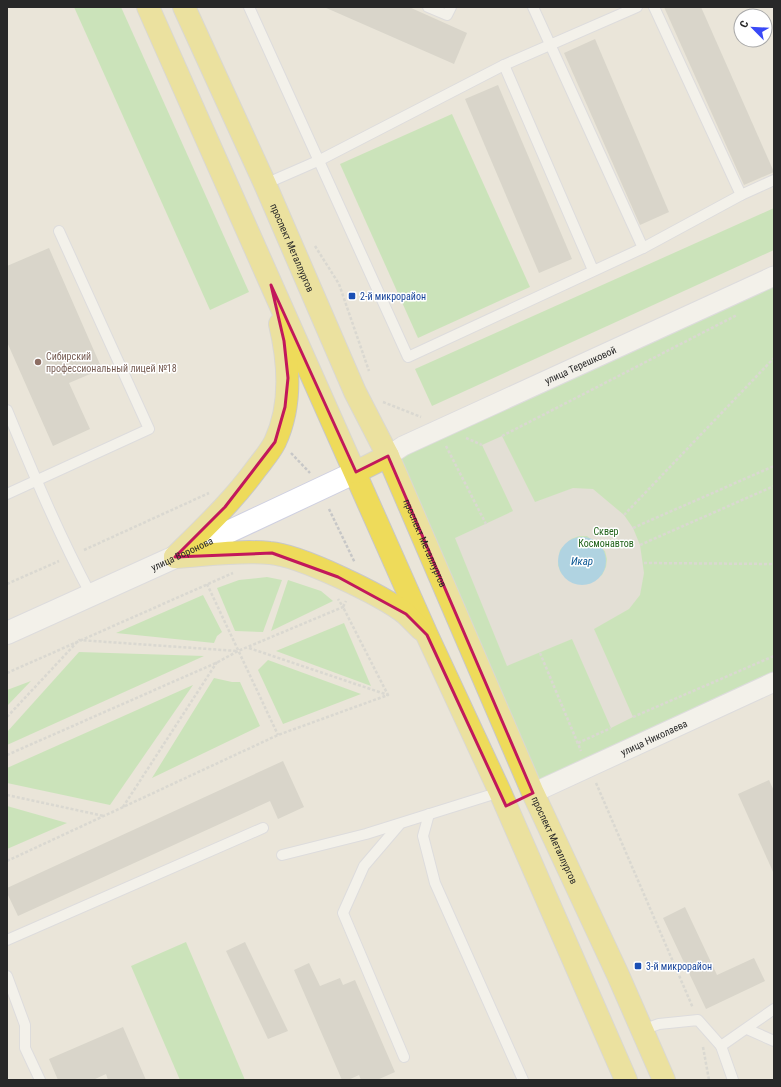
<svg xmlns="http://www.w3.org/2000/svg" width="781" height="1087" font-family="'Roboto Condensed',sans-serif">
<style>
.green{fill:#a7e196}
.plaza{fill:#dbd7d0;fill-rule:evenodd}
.water{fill:#6cbdec}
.building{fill:#c5c1b9}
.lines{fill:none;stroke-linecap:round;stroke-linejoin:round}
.service-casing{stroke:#cfd0e1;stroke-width:12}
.minor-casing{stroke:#cfd0e1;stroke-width:21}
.secondary-casing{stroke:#cfd0e1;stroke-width:24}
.primary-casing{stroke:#c7c7c7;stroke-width:24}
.path{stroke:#c7c7c7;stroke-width:2.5;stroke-dasharray:3 2;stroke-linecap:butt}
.service{stroke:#fff;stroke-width:10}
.minor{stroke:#fff;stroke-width:19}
.secondary{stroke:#fff;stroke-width:22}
.primary{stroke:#eedb5a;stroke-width:22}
.marked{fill:none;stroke:#c2185b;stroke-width:3;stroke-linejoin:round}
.transit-dot{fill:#1a4fb4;stroke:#fff;stroke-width:1.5}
.education-dot{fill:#8d6e63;stroke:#fff;stroke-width:1.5}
.labels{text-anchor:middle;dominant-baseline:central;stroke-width:3;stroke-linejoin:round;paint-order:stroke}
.street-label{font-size:10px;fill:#282828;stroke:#fff}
.transit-label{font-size:10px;fill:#164399;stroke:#fff;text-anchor:start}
.education-label{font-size:10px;fill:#785e54;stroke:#fff;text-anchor:start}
.park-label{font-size:10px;fill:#21631a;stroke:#fff}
.water-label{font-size:11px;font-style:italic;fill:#0e5995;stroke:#fff}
</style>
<rect width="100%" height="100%" fill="#eae5d9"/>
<!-- green -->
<g class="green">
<path d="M 74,7 L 121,7 L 249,292 L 210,310 Z"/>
<path d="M 452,114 L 530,287 L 418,338 L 340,164 Z"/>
<path d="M 774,208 L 774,250 L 432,406 L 415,369 Z"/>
<path d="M 774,276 L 774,682 L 533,793 L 388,456 Z"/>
<path d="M 267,577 L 282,580 L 263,632 L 235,631 L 217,588 L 239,580 Z"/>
<path d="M 288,580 L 321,591 L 333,601 L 271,631 Z"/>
<path d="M 203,595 L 222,632 L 217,636 L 214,643 L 116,633 Z"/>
<path d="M 344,623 L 371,686 L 276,651 Z"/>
<path d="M 79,652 L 204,656 L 7,745 L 7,732 Z"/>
<path d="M 268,660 L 361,694 L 283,724 L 258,670 Z"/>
<path d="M 214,678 L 232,682 L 240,682 L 260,726 L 152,778 Z"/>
<path d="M 31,681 L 7,706 L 7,690 Z"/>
<path d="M 193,685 L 110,805 L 7,783 L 7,768 Z"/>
<path d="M 7,806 L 67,823 L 7,849 Z"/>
<path d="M 186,942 L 245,1080 L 180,1080 L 131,966 Z"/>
</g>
<!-- plaza -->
<path class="plaza" d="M 502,436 L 535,502 L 573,488 L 593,489 L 624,515 L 633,528 L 640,545 L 644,573 L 640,595 L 629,609 L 594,629 L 633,717 L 611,728 L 572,639 L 507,666 L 455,538 L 513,511 L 482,445 ZM 579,536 L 587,536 L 605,551 L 607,559 L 606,567 L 602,575 L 589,584 L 561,573 L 558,565 L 560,550 L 571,539 Z"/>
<!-- water -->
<circle class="water" cx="582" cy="561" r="24"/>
<!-- building -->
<g class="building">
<path d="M 324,7 L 409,7 L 467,33 L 454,64 Z"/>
<path d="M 664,7 L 701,7 L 774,172 L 744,185 Z"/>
<path d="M 595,39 L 669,212 L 640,225 L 564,53 Z"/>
<path d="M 498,85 L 572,259 L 539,273 L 465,99 Z"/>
<path d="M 49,248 L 102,369 L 69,383 L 90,429 L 53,446 L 7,342 L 7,266 Z"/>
<path d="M 283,761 L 304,807 L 278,819 L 270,801 L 18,916 L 7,893 L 7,888 Z"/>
<path d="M 769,780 L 774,791 L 774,874 L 738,794 Z"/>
<path d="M 685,907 L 717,975 L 754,958 L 765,981 L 706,1009 L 663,918 Z"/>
<path d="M 245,942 L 288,1031 L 268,1039 L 226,951 Z"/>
<path d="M 309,963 L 320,986 L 340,978 L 343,985 L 355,980 L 395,1072 L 377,1080 L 361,1080 L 359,1075 L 348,1080 L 342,1080 L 294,970 Z"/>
<path d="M 123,1027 L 146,1080 L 108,1080 L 106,1074 L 93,1080 L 58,1080 L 49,1059 Z"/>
</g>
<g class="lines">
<defs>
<g id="service">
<path d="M 249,7 L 408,357 L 643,248 L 741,195 L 774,180"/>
<path d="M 428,7 L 447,15 L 451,7"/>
<path d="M 533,7 L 643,248"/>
<path d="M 654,7 L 741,195"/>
<path d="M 504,65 L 593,270"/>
<path d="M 265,184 L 320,160 L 504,65 L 637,7"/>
<path d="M 7,410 C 33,473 59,535 91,595"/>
<path d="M 7,494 L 149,429 L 59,231"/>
<path d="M 429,814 L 423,836 L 435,883 L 523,1080"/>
<path d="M 399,825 L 364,866 L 343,913 L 404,1057"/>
<path d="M 282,855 L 366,834 L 500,792"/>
<path d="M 7,940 L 263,828"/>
<path d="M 7,976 L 25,1025 L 25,1048 L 40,1080"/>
<path d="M 747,1029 L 774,1041"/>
<path d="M 642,1030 L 659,1024 L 698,1020 L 721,1046 L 774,1009"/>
<path d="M 721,1046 L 733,1080"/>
</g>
<g id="minor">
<path id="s1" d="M 388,456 L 403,446 L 774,276"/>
<path id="s2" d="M 533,793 L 774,682"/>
</g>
<g id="secondary">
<path id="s3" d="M 7,633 L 175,557 L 356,472"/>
</g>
<g id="primary">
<path d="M 148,7 L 427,635 L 500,792 L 626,1080"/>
<path id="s4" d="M 184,7 L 265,184 L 355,392 L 388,456 L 533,793 L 618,975 L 664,1080"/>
<path d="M 356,472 L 388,456"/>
<path d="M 175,557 C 203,529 232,502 256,469 C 262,461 270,452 275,442 C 292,406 289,362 280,324"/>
<path d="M 175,557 C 206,555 239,550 270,553 C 299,555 382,595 406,614 C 411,619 416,624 421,629"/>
</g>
</defs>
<!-- service casing -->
<use href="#service" class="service-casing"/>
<!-- minor casing -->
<use href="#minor" class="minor-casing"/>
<!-- secondary casing -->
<use href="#secondary" class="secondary-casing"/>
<!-- primary casing -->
<use href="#primary" class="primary-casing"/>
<!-- path -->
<g class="path">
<path d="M 315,246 L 339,284 L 369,371"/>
<path d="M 383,402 L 421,417"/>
<path d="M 502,436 L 737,315"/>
<path d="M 466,438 L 482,445"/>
<path d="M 446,446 L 486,524"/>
<path d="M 291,453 L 310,473"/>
<path d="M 329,509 L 355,563"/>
<path d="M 624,515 L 774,358"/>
<path d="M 633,528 L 774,466"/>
<path d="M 640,545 L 774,486"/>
<path d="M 84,550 L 209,493"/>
<path d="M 644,563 L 774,564"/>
<path d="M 7,584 L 59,561"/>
<path d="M 207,584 L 278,735"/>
<path d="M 249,648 L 388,695"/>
<path d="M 540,653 L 581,751"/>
<path d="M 7,673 L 233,573"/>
<path d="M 7,717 L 79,640 L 237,651"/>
<path d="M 633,717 L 774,656"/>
<path d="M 578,743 L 611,728"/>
<path d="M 7,755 L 218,662 L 238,651 L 343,607 L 338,599"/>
<path d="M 596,783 L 693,1008"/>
<path d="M 7,795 L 104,816"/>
<path d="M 123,807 L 217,662"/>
<path d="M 7,861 L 278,735 L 388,695 L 343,607 L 346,601"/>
<path d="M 703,1047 L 709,1080"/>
</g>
<!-- service -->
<use href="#service" class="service"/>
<!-- minor -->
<use href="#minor" class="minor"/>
<!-- secondary -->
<use href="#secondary" class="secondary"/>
<!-- primary -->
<use href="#primary" class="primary"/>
</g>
<!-- marked area -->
<path d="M0 0H781V1087H0ZM 271,285 L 356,472 L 388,456 L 533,793 L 506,806 L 427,635 L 406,614 L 338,577 L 272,553 L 175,557 L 225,507 L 275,442 L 285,407 L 288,378 L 284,341 Z" fill="#eae5d9" fill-opacity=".55" fill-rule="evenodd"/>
<path class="marked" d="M 271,285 L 356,472 L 388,456 L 533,793 L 506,806 L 427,635 L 406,614 L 338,577 L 272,553 L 175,557 L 225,507 L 275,442 L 285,407 L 288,378 L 284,341 Z"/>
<!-- markers -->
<g class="transit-dot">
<rect x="348" y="292" width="8" height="8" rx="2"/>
<rect x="634" y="962" width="8" height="8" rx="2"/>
</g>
<circle class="education-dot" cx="38" cy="362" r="4"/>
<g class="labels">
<!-- street labels -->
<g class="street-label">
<text stroke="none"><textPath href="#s4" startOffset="264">проспект Металлургов</textPath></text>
<text stroke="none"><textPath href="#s1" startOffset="213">улица Терешковой</textPath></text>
<text stroke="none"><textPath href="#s4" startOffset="588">проспект Металлургов</textPath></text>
<text stroke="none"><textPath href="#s3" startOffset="192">улица Воронова</textPath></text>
<text stroke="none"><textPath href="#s2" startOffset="133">улица Николаева</textPath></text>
<text stroke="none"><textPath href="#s4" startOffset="912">проспект Металлургов</textPath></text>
</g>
<!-- transit labels -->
<g class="transit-label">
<text x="360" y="296">2-й микрорайон</text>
<text x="646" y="966">3-й микрорайон</text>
</g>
<!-- education labels -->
<g class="education-label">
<text x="46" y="356">Сибирский<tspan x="46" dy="12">профессиональный лицей №18</tspan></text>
</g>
<!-- park labels -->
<g class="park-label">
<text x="606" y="531">Сквер<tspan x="606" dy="12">Космонавтов</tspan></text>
</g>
<!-- water labels -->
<g class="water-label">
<text x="582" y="561">Икар</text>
</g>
</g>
<!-- border -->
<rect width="781" height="1087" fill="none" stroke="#282828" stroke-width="16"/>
<!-- north arrow -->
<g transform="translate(753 28) rotate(294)"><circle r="19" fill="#ffffff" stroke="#a9a9a9"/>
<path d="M0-3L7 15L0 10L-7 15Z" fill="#3949f7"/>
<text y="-6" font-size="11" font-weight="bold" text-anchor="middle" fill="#282828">С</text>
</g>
</svg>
